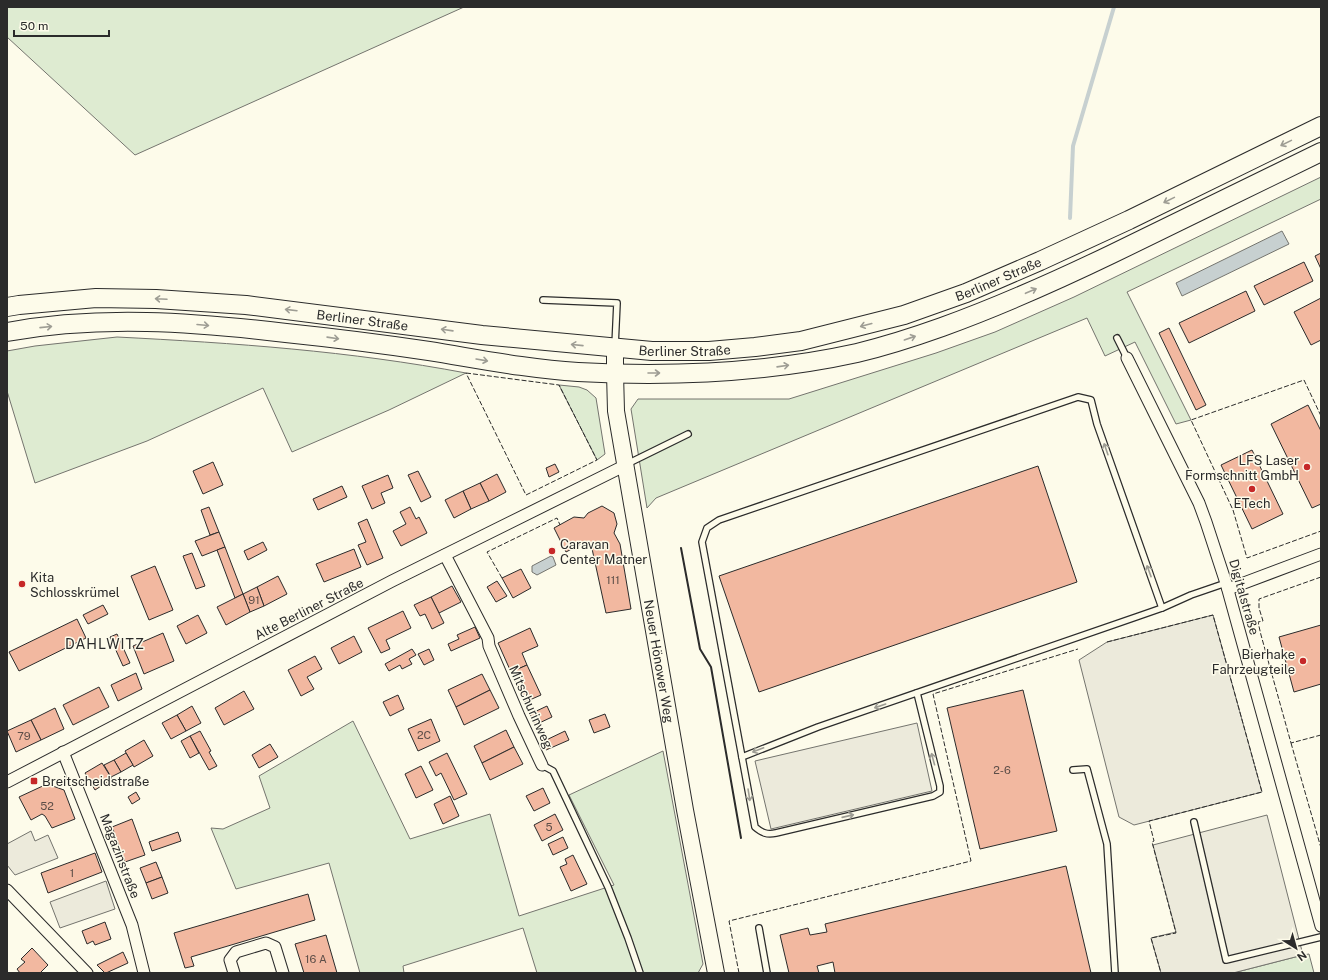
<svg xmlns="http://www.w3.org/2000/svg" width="1328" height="980" font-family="'Public Sans',sans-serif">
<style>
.green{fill:#deebd1;stroke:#74746e}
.parking{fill:#eceadb;stroke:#74746e}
.water{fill:#c7d0d0;stroke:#74746e}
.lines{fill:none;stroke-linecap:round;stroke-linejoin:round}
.stream{stroke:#c7d0d0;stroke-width:4}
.building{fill:#f2b8a0;stroke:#2b2b2b}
.lane-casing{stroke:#2b2b2b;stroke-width:8}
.street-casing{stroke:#2b2b2b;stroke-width:13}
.secondary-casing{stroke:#2b2b2b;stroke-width:18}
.primary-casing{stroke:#2b2b2b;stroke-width:20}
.lane{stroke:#fdfbea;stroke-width:5.5}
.street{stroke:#fdfbea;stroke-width:11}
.secondary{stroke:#fdfbea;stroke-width:16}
.primary{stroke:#fdfbea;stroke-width:18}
.fence{stroke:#2b2b2b;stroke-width:1;stroke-dasharray:5 2;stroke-linecap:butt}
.wall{stroke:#2b2b2b;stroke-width:2}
.oneway{stroke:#9e9d94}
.poi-dot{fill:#c62828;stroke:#fdfbea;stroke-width:1.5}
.labels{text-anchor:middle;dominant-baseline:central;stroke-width:3;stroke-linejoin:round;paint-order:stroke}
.number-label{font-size:11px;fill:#5d4e48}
.street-label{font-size:13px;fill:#2b2b2b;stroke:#fdfbea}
.poi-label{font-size:13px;fill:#2b2b2b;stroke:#fdfbea;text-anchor:start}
.neighbourhood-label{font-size:14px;letter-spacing:1px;fill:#2b2b2b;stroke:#fdfbea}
</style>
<rect width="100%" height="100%" fill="#fdfbea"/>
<!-- green -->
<g class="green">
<path d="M 7,7 L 464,7 L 135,155 L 7,37 Z"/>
<path d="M 1321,177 L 1321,199 L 1127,292 L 1191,420 L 1176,424 L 1135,342 L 1105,356 L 1087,318 L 656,498 L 647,508 L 631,409 L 638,399 L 789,399 L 936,353 L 995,332 L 1074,297 Z"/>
<path d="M 117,337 C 234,343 350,351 466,373 L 389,410 L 292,452 L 263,388 L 147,441 L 35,483 L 7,391 L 7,351 L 35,346 Z"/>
<path d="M 559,385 L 579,387 L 587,390 L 596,398 L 605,454 L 597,460 Z"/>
<path d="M 353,721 L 410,839 L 490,814 L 519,916 L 614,885 L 569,795 L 663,751 L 703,964 L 698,973 L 537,973 L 523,928 L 403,966 L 404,973 L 360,973 L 329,863 L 236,889 L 211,828 L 223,829 L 270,808 L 259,776 Z"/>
<path d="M 1309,954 L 1314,973 L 1233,973 L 1303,955 Z"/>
</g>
<!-- parking -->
<g class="parking">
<path d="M 1213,615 L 1262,792 L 1134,825 L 1119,817 L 1079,660 L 1107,642 Z"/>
<path d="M 917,723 L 932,791 L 771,829 L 755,761 Z"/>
<path d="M 1267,815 L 1303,955 L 1233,973 L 1161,973 L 1151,938 L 1176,932 L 1153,845 Z"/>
<path d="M 31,831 L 35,841 L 48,835 L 58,858 L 15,875 L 7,865 L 7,844 Z"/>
<path d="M 106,881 L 115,909 L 60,928 L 50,902 Z"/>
</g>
<!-- water -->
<g class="water">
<path d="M 1282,231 L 1289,244 L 1182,296 L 1176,283 Z"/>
<path d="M 551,556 L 553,557 L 556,565 L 537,575 L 532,572 L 532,566 Z"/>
</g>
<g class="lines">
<!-- stream -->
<path class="stream" d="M 1070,218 L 1073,146 L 1114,7"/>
</g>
<!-- building -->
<g class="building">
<path d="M 1321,253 L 1321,269 L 1315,256 Z"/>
<path d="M 1304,262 L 1313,281 L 1264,305 L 1254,286 Z"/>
<path d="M 1246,291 L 1255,311 L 1189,343 L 1179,323 Z"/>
<path d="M 1321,298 L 1321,340 L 1311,345 L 1294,312 Z"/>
<path d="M 1169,328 L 1206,405 L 1196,410 L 1159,333 Z"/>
<path d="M 1308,405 L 1321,431 L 1321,504 L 1312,508 L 1271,424 Z"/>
<path d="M 1252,450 L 1283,514 L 1252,529 L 1221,465 Z"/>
<path d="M 213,462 L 223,485 L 203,494 L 193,471 Z"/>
<path d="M 555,464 L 559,472 L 549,477 L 546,468 Z"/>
<path d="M 1038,466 L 1077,582 L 759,692 L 719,576 Z"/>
<path d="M 418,471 L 431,497 L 421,502 L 408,475 Z"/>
<path d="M 497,474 L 506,492 L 489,501 L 480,483 Z"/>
<path d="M 388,475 L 393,488 L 381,493 L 385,503 L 372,509 L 362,486 Z"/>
<path d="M 480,483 L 489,501 L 471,509 L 463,491 Z"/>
<path d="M 342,486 L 347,497 L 318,510 L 313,499 Z"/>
<path d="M 463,491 L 471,509 L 454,518 L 445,500 Z"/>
<path d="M 602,506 L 614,513 L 617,524 L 614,533 L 620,544 L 631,609 L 606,613 L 591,544 L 585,542 L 566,552 L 554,528 L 574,517 L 584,518 L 588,513 Z"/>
<path d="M 209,507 L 219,532 L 210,535 L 201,510 Z"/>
<path d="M 410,507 L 416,519 L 419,517 L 427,533 L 401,546 L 393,531 L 406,524 L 400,512 Z"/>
<path d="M 367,519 L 383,558 L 367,565 L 358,545 L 366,542 L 358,523 Z"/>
<path d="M 219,532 L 225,547 L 202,556 L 195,541 Z"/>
<path d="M 263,542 L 267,550 L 248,560 L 244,551 Z"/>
<path d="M 225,547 L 243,594 L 235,598 L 217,550 Z"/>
<path d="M 354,549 L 361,567 L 324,582 L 316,564 Z"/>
<path d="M 192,553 L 205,586 L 196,589 L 183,556 Z"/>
<path d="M 155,566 L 173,610 L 149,620 L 131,576 Z"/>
<path d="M 521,569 L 531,588 L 513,598 L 502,578 Z"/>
<path d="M 278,576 L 287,594 L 264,606 L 257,587 Z"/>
<path d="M 497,581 L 507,596 L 496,602 L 487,587 Z"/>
<path d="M 452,586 L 461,602 L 439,613 L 431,597 Z"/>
<path d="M 257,587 L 264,606 L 250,612 L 243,594 Z"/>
<path d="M 243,594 L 250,612 L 226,625 L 217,607 Z"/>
<path d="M 431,597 L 444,623 L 432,629 L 425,614 L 420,616 L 414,605 Z"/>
<path d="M 103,605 L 108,614 L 88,624 L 83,615 Z"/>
<path d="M 403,611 L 411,628 L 386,640 L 390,649 L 381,653 L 368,628 Z"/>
<path d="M 198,615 L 207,633 L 186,644 L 177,626 Z"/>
<path d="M 77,619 L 86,638 L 19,671 L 9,652 Z"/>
<path d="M 1321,625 L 1321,684 L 1294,692 L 1279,637 Z"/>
<path d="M 475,627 L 480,638 L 451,651 L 448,644 L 459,639 L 457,635 Z"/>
<path d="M 530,628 L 538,646 L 522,653 L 527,665 L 511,672 L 498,643 Z"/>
<path d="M 163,633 L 174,661 L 144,674 L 133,646 Z"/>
<path d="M 117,634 L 130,663 L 123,666 L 110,637 Z"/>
<path d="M 354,636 L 362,652 L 339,664 L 331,648 Z"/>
<path d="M 412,649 L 416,655 L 409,659 L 412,664 L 402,669 L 400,665 L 389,671 L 385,664 Z"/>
<path d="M 429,649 L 434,660 L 424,665 L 418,654 Z"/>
<path d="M 315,656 L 322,669 L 307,677 L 314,689 L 301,696 L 288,670 Z"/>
<path d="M 527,665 L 541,695 L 525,702 L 511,672 Z"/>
<path d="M 136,673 L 142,689 L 118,701 L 111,685 Z"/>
<path d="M 482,674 L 490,690 L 456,707 L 448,690 Z"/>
<path d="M 99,687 L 109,707 L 73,725 L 63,705 Z"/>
<path d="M 490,690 L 499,708 L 464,725 L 456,707 Z"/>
<path d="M 1023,690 L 1057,831 L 980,849 L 947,708 Z"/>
<path d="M 244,691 L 254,709 L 224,725 L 215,708 Z"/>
<path d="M 398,695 L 404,709 L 390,716 L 383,702 Z"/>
<path d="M 192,706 L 201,723 L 186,731 L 177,715 Z"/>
<path d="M 547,706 L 552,717 L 535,725 L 530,714 Z"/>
<path d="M 55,708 L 64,729 L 41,740 L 31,720 Z"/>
<path d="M 605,714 L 610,727 L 594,733 L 589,720 Z"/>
<path d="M 177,715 L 186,731 L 171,739 L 162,723 Z"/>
<path d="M 431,719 L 440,741 L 418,751 L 408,729 Z"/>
<path d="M 31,720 L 41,740 L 16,752 L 7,731 Z"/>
<path d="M 506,730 L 514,747 L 482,763 L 474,746 Z"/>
<path d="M 200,731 L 211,751 L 209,752 L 217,766 L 209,770 L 190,736 Z"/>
<path d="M 565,731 L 569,740 L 546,750 L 542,742 Z"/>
<path d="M 190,736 L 199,753 L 190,758 L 181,741 Z"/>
<path d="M 144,740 L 153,756 L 134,767 L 125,751 Z"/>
<path d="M 270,744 L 278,757 L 259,768 L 252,755 Z"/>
<path d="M 514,747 L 523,764 L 490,780 L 482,763 Z"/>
<path d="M 126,753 L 133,765 L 121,772 L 114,760 Z"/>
<path d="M 447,753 L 467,794 L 454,800 L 441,773 L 436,776 L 429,762 Z"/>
<path d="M 114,760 L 121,772 L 111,777 L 104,765 Z"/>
<path d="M 102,763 L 112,779 L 95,790 L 85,773 Z"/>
<path d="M 421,766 L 433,790 L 416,798 L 405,774 Z"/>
<path d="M 47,784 L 64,790 L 75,819 L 52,828 L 45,816 L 42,814 L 31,820 L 19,797 Z"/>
<path d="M 543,788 L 550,803 L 534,811 L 526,796 Z"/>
<path d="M 136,792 L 140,799 L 132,804 L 128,797 Z"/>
<path d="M 450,796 L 459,816 L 443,824 L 434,804 Z"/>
<path d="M 555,814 L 563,830 L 542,841 L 534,825 Z"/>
<path d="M 132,819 L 145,855 L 125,862 L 112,827 Z"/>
<path d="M 178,832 L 181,841 L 152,851 L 149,842 Z"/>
<path d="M 563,837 L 568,848 L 553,855 L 548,844 Z"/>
<path d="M 95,853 L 102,872 L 48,893 L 41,873 Z"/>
<path d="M 573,855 L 587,884 L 571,891 L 560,867 L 567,864 L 565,859 Z"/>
<path d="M 156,862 L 162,877 L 146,883 L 140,868 Z"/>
<path d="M 1066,866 L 1091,973 L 835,973 L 833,962 L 817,966 L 819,973 L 789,973 L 780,935 L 808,928 L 810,935 L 827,932 L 825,924 Z"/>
<path d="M 162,877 L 168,893 L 152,899 L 146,883 Z"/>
<path d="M 308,894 L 315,920 L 191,957 L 194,966 L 185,968 L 174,933 Z"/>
<path d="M 105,922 L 111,939 L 95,945 L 93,941 L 87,944 L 82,931 Z"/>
<path d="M 326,935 L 337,973 L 304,973 L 295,944 Z"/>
<path d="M 32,948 L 48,965 L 40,973 L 20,973 L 17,969 L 25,962 L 21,959 Z"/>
<path d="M 123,952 L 128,963 L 106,973 L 105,973 L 97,965 Z"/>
</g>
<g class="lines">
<defs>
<g id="lane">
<path d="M 543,300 L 617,303 L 615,346"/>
<path d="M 1117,338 L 1127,358"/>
<path d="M 627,464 L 688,434"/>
<path d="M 917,693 L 940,786 L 940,792 L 933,796 L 776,833 C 767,835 762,833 755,827 L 702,542 L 707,528 L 719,520 L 1078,397 L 1091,400 L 1097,424 L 1162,608"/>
<path d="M 742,757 L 818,727 L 1139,616 L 1162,608 L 1191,595 L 1226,583"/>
<path d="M 542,765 L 553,771 L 608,887 L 628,938 L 640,973"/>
<path d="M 1073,770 L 1087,769 L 1107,844 L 1115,973"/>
<path d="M 1194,822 L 1226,960 L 1321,937"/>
<path d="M 759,928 L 767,973"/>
</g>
<g id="street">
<path d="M 1127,358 L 1199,503 L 1206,522 L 1226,583 L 1321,926"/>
<path d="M 445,555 L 488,638 L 489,646 L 519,716 L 542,765"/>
<path d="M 1228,589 L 1321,554"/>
<path d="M 63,752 L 132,925 L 144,973"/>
<path d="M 7,782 L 392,581 L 626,465"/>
<path d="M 7,890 L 87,973"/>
<path d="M 234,973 L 230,960 L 236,952 L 266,943 L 275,947 L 283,973"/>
</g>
<g id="secondary">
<path id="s1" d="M 615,348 L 615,373 L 616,411 L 685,810 L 716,973"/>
</g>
<g id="primary">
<path id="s2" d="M 7,307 L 19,305 L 96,298 L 156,299 L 246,305 L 482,335 L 652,351 L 709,351 L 755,347 L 801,341 L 904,315 L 966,293 L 1040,261 L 1129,220 L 1321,126"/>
<path d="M 7,332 C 99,315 194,322 286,333 C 334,338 382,344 429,351 C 479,359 528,369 578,372 C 671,377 766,373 857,353 C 886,346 914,337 942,327 C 1000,306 1056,281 1112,254 C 1182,220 1251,186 1321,152"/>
</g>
</defs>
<!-- lane casing -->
<use href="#lane" class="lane-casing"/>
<!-- street casing -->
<use href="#street" class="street-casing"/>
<!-- secondary casing -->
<use href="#secondary" class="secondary-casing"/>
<!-- primary casing -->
<use href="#primary" class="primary-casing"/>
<!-- lane -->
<use href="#lane" class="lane"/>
<!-- street -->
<use href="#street" class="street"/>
<!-- secondary -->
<use href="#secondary" class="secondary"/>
<!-- primary -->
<use href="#primary" class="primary"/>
<!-- fence -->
<g class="fence">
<path d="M 466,373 L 559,385 L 597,460 L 526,495 Z"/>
<path d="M 1321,416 L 1304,380 L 1191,420 L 1233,510 L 1247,558 L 1321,531"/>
<path d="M 1321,577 L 1259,599 L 1259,608 L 1263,621 L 1258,622 L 1261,635 L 1291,743 L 1321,735"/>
<path d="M 502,578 L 487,552 L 557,518 L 560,525"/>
<path d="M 1107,642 L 1213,615 L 1262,792 L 1149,821 L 1154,841 L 1152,842 L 1176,933 L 1151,938 L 1161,973"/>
<path d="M 1291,743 L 1321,848"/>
<path d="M 739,973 L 729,921 L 971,861 L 933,694 L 1078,649"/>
</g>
<!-- wall -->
<path class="wall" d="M 681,548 L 700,649 L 711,667 L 741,838"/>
</g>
<!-- one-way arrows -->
<defs><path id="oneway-shaft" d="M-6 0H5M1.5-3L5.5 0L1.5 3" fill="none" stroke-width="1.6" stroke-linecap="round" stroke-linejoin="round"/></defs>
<g class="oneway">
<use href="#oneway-shaft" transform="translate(1286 143) rotate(154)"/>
<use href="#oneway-shaft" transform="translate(1169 200) rotate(154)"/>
<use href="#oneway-shaft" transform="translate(1031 291) rotate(-23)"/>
<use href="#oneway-shaft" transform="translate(161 299) rotate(-177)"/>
<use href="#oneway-shaft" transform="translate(291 310) rotate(-173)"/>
<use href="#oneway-shaft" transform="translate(203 325) rotate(5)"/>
<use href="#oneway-shaft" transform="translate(866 325) rotate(165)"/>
<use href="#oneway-shaft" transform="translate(46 327) rotate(-6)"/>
<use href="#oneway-shaft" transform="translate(447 330) rotate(-172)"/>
<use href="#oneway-shaft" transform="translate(333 338) rotate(8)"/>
<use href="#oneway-shaft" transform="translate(910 338) rotate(-19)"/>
<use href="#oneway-shaft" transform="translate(577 345) rotate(-174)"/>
<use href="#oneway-shaft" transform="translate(482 360) rotate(10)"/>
<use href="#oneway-shaft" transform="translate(783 366) rotate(-8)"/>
<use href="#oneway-shaft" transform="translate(654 373)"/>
<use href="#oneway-shaft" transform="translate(1106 449) rotate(-109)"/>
<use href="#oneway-shaft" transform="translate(1149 571) rotate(-110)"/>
<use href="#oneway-shaft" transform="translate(880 706) rotate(161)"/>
<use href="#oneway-shaft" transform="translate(758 750) rotate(159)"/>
<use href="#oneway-shaft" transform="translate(933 759) rotate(-105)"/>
<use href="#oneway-shaft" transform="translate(749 795) rotate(81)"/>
<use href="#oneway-shaft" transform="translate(848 816) rotate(-13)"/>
</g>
<!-- markers -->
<g class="poi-dot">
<circle cx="1307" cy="467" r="4"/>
<circle cx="1252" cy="489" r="4"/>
<circle cx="552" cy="551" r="4"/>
<circle cx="22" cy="584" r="4"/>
<circle cx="1303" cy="661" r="4"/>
<rect x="30" y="777" width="8" height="8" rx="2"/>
</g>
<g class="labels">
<!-- number labels -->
<g class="number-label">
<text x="613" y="580">111</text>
<text x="254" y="600">91</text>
<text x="424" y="735">2C</text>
<text x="24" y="736">79</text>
<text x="1002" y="770">2-6</text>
<text x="47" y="806">52</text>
<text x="549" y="827">5</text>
<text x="72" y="873">1</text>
<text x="316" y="959">16 A</text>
</g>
<!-- street labels -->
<g class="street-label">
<text stroke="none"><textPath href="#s2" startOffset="1005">Berliner Straße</textPath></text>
<text stroke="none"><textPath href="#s2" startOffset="357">Berliner Straße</textPath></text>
<text stroke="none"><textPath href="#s2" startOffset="681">Berliner Straße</textPath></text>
<text transform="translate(1244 597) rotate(74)">Digitalstraße</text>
<text transform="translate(309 609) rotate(-27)">Alte Berliner Straße</text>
<text stroke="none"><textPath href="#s1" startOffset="317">Neuer Hönower Weg</textPath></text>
<text transform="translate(531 707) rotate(66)">Mitschurinweg</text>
<text transform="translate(120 856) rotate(69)">Magazinstraße</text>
</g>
<!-- poi labels -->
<g class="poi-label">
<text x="1299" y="460" text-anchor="end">LFS Laser<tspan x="1299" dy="15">Formschnitt GmbH</tspan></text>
<text x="1252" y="503" text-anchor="middle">ETech</text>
<text x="560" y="544">Caravan<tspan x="560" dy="15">Center Matner</tspan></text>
<text x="30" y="577">Kita<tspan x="30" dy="15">Schlosskrümel</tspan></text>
<text x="1295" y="654" text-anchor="end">Bierhake<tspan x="1295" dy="15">Fahrzeugteile</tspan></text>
<text x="42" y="781">Breitscheidstraße</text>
</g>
<!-- neighbourhood labels -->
<g class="neighbourhood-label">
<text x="105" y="644">DAHLWITZ</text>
</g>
</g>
<!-- border -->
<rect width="1328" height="980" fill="none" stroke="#2b2b2b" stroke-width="16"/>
<!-- north arrow -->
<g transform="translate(1296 948) rotate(143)" stroke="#fdfbea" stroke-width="3" paint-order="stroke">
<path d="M0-3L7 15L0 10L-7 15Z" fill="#2b2b2b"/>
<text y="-6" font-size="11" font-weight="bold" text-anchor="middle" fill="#2b2b2b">N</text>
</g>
<!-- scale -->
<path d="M14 30v6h95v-6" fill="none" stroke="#2b2b2b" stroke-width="2"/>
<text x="20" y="30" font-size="12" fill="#2b2b2b" stroke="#fdfbea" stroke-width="3" paint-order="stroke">50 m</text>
</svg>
